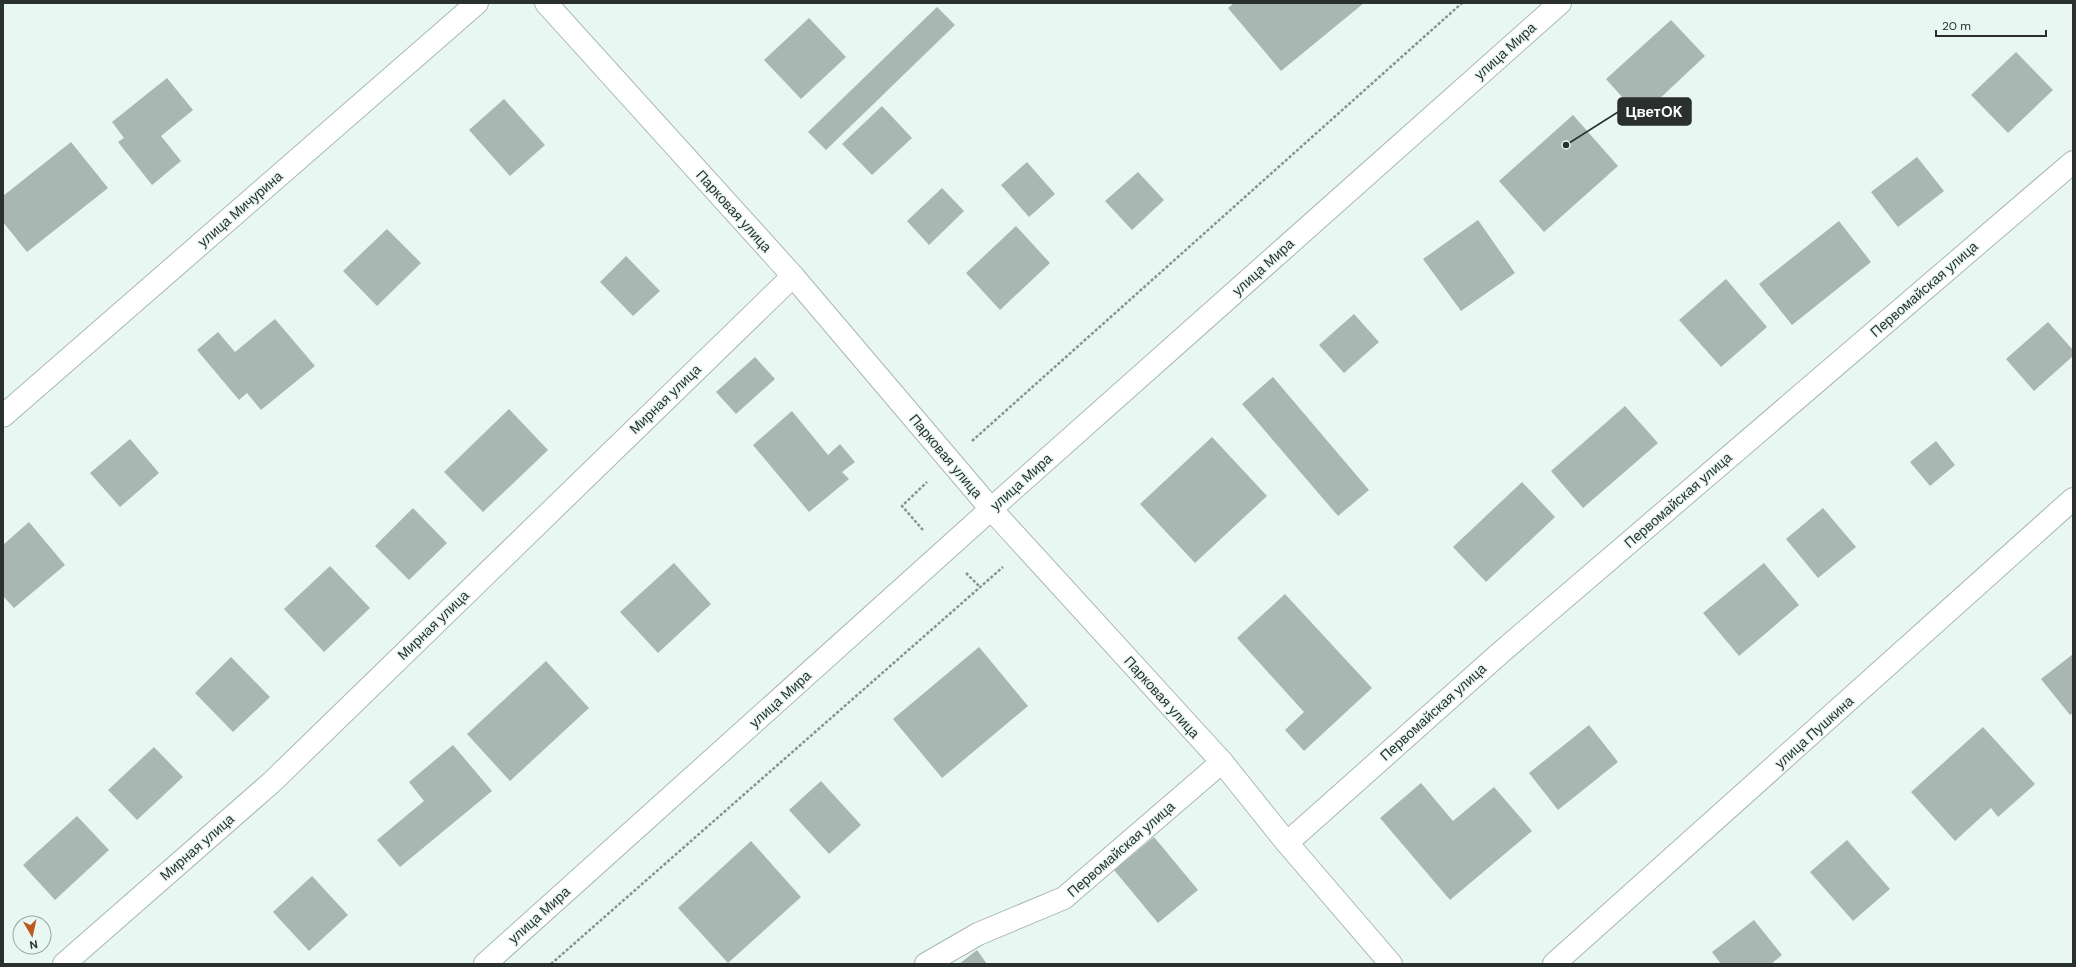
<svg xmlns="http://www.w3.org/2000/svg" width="2076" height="967" font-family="'DM Sans',sans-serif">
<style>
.building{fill:#a8b7b2}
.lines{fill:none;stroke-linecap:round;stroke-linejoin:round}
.minor-casing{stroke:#a9b7b2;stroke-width:24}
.tertiary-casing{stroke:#a9b7b2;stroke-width:24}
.path{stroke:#88928f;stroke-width:2.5;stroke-dasharray:3 2;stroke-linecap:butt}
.minor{stroke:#fff;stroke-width:22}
.tertiary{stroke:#fff;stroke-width:22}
.labels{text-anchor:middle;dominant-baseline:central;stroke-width:3;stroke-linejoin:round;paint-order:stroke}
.street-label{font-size:14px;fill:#2a302e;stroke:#e8f7f2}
.leader{fill:none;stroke:#2a302e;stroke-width:1.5}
.callout-dot{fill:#2a302e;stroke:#e8f7f2;stroke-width:1.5}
.callout{fill:#2a302e;stroke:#2a302e;stroke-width:1.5}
.callout-label{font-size:15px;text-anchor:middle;font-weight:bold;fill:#fff}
</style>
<rect width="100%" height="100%" fill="#e8f7f2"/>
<!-- building -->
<g class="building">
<path d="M 1234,3 L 1364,3 L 1281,71 L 1228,8 Z"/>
<path d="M 937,7 L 955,25 L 826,150 L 808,132 Z"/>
<path d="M 809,18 L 846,57 L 801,99 L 764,60 Z"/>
<path d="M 1671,20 L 1705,56 L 1640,117 L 1606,79 Z"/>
<path d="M 2016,52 L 2053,90 L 2008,133 L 1971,95 Z"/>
<path d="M 167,78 L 193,110 L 161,136 L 181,161 L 152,185 L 118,142 L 124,138 L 112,122 Z"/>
<path d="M 504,99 L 545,145 L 510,176 L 469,130 Z"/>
<path d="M 882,106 L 912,138 L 872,175 L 842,144 Z"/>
<path d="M 1573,115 L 1618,166 L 1544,232 L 1499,181 Z"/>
<path d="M 71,142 L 108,188 L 27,252 L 3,222 L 3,196 Z"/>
<path d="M 1917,157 L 1944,191 L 1898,227 L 1871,192 Z"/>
<path d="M 1027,162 L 1055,194 L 1029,217 L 1001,185 Z"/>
<path d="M 1138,172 L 1164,200 L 1132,230 L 1105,201 Z"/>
<path d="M 942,188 L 964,211 L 929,245 L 907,221 Z"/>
<path d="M 1478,220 L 1515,273 L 1461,311 L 1423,259 Z"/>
<path d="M 1839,221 L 1871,262 L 1792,325 L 1759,284 Z"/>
<path d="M 1016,226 L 1050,263 L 1000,310 L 966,273 Z"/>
<path d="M 387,229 L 421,263 L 377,306 L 343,271 Z"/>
<path d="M 626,256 L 660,291 L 633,316 L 600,282 Z"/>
<path d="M 1726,279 L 1767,327 L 1721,367 L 1679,320 Z"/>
<path d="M 1354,314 L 1379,342 L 1344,373 L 1319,345 Z"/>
<path d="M 275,319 L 315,366 L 261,410 L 247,393 L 239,400 L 197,350 L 218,332 L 235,352 Z"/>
<path d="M 2048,322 L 2073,350 L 2073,356 L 2034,391 L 2006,359 Z"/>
<path d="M 755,357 L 775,379 L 736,414 L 716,392 Z"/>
<path d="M 1273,377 L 1369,490 L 1338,516 L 1242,404 Z"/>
<path d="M 1625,406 L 1658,443 L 1583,508 L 1551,471 Z"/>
<path d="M 509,409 L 548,450 L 483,512 L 444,472 Z"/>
<path d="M 792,411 L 828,455 L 840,444 L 855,462 L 842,472 L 849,479 L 809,512 L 753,445 Z"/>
<path d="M 1212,437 L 1267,496 L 1195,563 L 1140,504 Z"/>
<path d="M 130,439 L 159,473 L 120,507 L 90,473 Z"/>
<path d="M 1936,441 L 1955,465 L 1930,486 L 1910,462 Z"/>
<path d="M 1522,482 L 1555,517 L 1486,582 L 1453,547 Z"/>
<path d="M 413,508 L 447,543 L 409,580 L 375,546 Z"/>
<path d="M 1823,508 L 1856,547 L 1818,578 L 1786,539 Z"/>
<path d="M 29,522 L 65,565 L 14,608 L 3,596 L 3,545 Z"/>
<path d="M 674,563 L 711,604 L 658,653 L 620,612 Z"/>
<path d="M 1764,563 L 1799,605 L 1739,656 L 1703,613 Z"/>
<path d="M 330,566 L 370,608 L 324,652 L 284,609 Z"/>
<path d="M 1285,594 L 1372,688 L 1304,751 L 1285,730 L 1304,712 L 1237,638 Z"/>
<path d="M 979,647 L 1028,706 L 942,778 L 893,719 Z"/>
<path d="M 2073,654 L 2073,713 L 2070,715 L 2041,679 Z"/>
<path d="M 231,657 L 270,697 L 233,732 L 195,693 Z"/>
<path d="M 546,661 L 589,708 L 510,781 L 467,734 Z"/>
<path d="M 1589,725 L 1618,762 L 1558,810 L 1529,773 Z"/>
<path d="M 1983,727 L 2035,784 L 1998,817 L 1991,808 L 1955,841 L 1911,792 Z"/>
<path d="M 453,745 L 492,791 L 400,867 L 377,840 L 424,801 L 409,782 Z"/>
<path d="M 154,747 L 183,777 L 137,820 L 108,790 Z"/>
<path d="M 821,781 L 861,825 L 829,854 L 789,810 Z"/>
<path d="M 1421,783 L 1453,821 L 1494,787 L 1532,831 L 1450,900 L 1380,818 Z"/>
<path d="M 77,816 L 109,850 L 55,900 L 23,865 Z"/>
<path d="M 1154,837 L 1198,890 L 1158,923 L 1114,870 Z"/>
<path d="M 1847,840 L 1890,889 L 1853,921 L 1810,872 Z"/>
<path d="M 751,841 L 801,897 L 728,963 L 678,908 Z"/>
<path d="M 312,876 L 348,915 L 309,951 L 273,912 Z"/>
<path d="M 1754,920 L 1782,955 L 1771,964 L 1721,964 L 1712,952 Z"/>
<path d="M 977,950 L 987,964 L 959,964 Z"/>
</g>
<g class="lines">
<defs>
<g id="minor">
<path d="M 3,416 L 477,3"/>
<path d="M 1287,843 L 1499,654 L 2073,162"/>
<path d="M 64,964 L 272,782 L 793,276"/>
<path d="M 926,964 L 978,934 L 1064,898 L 1222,762"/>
</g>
<g id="tertiary">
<path d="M 546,3 L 793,276 L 991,509 L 1222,762 L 1287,843 L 1391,964"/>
<path d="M 485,964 L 991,509 L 1560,3"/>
<path d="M 1554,964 L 2073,499"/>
</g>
</defs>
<!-- minor casing -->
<use href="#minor" class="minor-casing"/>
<!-- tertiary casing -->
<use href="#tertiary" class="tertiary-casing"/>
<!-- path -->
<g class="path">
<path d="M 972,441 L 1462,3"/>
<path d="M 923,530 L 902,506 L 927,482"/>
<path d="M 966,573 L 980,587"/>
<path d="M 551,964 L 1003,567"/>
</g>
<!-- minor -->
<use href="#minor" class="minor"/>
<!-- tertiary -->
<use href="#tertiary" class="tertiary"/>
</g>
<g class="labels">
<!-- street labels -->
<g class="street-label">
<text transform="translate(1505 51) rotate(-42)">улица Мира</text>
<text transform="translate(240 209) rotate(-41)">улица Мичурина</text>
<text transform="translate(734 211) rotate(48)">Парковая улица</text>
<text transform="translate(1263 267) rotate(-42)">улица Мира</text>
<text transform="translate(1924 289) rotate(-41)">Первомайская улица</text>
<text transform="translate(665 399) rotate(-44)">Мирная улица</text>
<text transform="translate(946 456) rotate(50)">Парковая улица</text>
<text transform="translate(1021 482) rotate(-42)">улица Мира</text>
<text transform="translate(1678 500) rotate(-41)">Первомайская улица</text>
<text transform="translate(433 625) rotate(-44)">Мирная улица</text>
<text transform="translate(1162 697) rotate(48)">Парковая улица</text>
<text transform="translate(780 699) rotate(-42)">улица Мира</text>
<text transform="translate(1433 712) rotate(-42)">Первомайская улица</text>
<text transform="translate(1814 732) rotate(-42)">улица Пушкина</text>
<text transform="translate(197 847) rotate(-41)">Мирная улица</text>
<text transform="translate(1121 849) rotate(-41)">Первомайская улица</text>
<text transform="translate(539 915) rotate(-42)">улица Мира</text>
</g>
</g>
<!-- callouts -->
<path class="leader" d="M1566 145L1618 112"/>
<circle class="callout-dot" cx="1566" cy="145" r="4"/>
<rect class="callout" x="1618" y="98" width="73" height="27" rx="4"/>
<g class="callout-label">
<text x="1654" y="117">ЦветOK</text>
</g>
<!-- border -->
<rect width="2076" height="967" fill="none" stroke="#2a302e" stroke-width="8"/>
<!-- north arrow -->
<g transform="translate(32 935) rotate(171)"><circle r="19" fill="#e8f7f2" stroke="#9ca7a4"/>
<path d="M0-3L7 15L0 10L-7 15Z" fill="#bc5822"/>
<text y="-6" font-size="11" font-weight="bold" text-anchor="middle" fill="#2a302e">N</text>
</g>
<!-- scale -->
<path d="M1936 30v6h110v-6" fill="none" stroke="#2a302e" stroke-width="2"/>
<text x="1942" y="30" font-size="12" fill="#2a302e" stroke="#e8f7f2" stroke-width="3" paint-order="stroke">20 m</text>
</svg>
